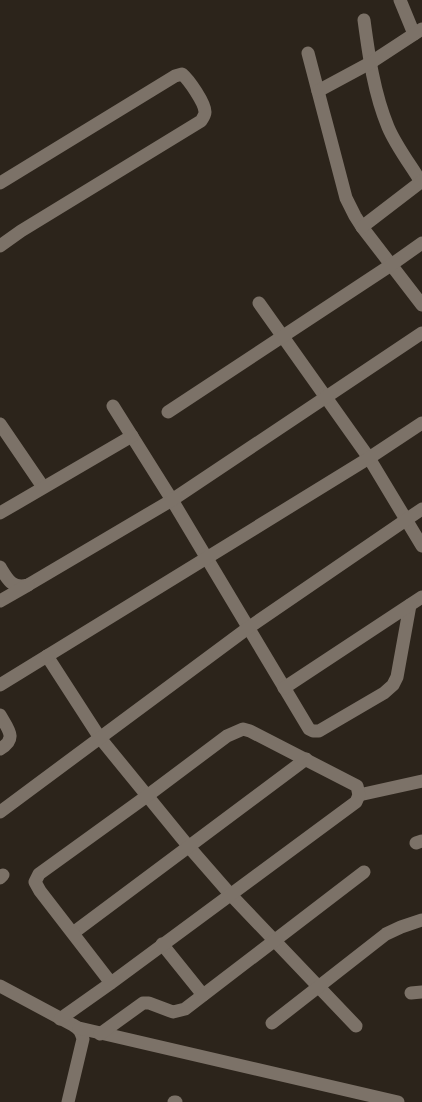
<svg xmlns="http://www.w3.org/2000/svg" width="422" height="1102" font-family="Cabin,sans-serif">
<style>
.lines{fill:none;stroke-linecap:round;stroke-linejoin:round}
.minor{stroke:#7c7268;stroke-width:13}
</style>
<rect width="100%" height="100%" fill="#2c241b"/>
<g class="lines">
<!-- minor -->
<g class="minor">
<path d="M 400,0 L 414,34"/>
<path d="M 364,20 C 369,57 374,93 388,127 C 396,146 410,164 421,182"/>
<path d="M 308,53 L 346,198 L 355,216 L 362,227 L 422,305"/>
<path d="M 318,91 L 370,63 L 422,29"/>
<path d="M 0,183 L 175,76 L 182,74 C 189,80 205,103 205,112 C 205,115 203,118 201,121 L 21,231 L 0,246"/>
<path d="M 362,227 L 422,181"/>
<path d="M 259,303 L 369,458 L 422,546"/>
<path d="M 113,406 L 172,500 L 309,729 L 313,731 L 319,731 L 384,693 L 393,685 L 397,677 L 410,605"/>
<path d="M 168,412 L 391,265 L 422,243"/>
<path d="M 0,424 L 43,487"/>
<path d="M 0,513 L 132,436"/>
<path d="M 0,567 C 8,580 12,589 28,585 L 172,500 L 422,333"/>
<path d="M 0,601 L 28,585"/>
<path d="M 47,656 L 100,738 L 189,847 L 230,894 L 356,1026"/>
<path d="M 0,685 L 369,458 L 422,423"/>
<path d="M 284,688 L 422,597"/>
<path d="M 0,715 C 8,729 18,739 0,749"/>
<path d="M 359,795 L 422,781"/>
<path d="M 0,812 L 248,628 L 422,509"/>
<path d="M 416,843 L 422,841"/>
<path d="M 0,878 L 3,875"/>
<path d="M 73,933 L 306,759"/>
<path d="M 162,944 L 203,995"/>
<path d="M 0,986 L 73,1025 C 80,1029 81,1032 83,1039 L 68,1102"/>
<path d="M 411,993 L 422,992"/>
<path d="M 60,1019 L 111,983 L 356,802 L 359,795 L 357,786 L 250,731 L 243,729 L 227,736 L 147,796 L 39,874 L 35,882 L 40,891 L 111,983"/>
<path d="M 272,1023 L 386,934 L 401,927 L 422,920"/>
<path d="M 79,1028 L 398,1102"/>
<path d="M 100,1034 L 143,1003 L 149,1003 L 173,1012 L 185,1009 L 364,872"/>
<path d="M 174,1102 L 176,1102"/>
</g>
</g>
</svg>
